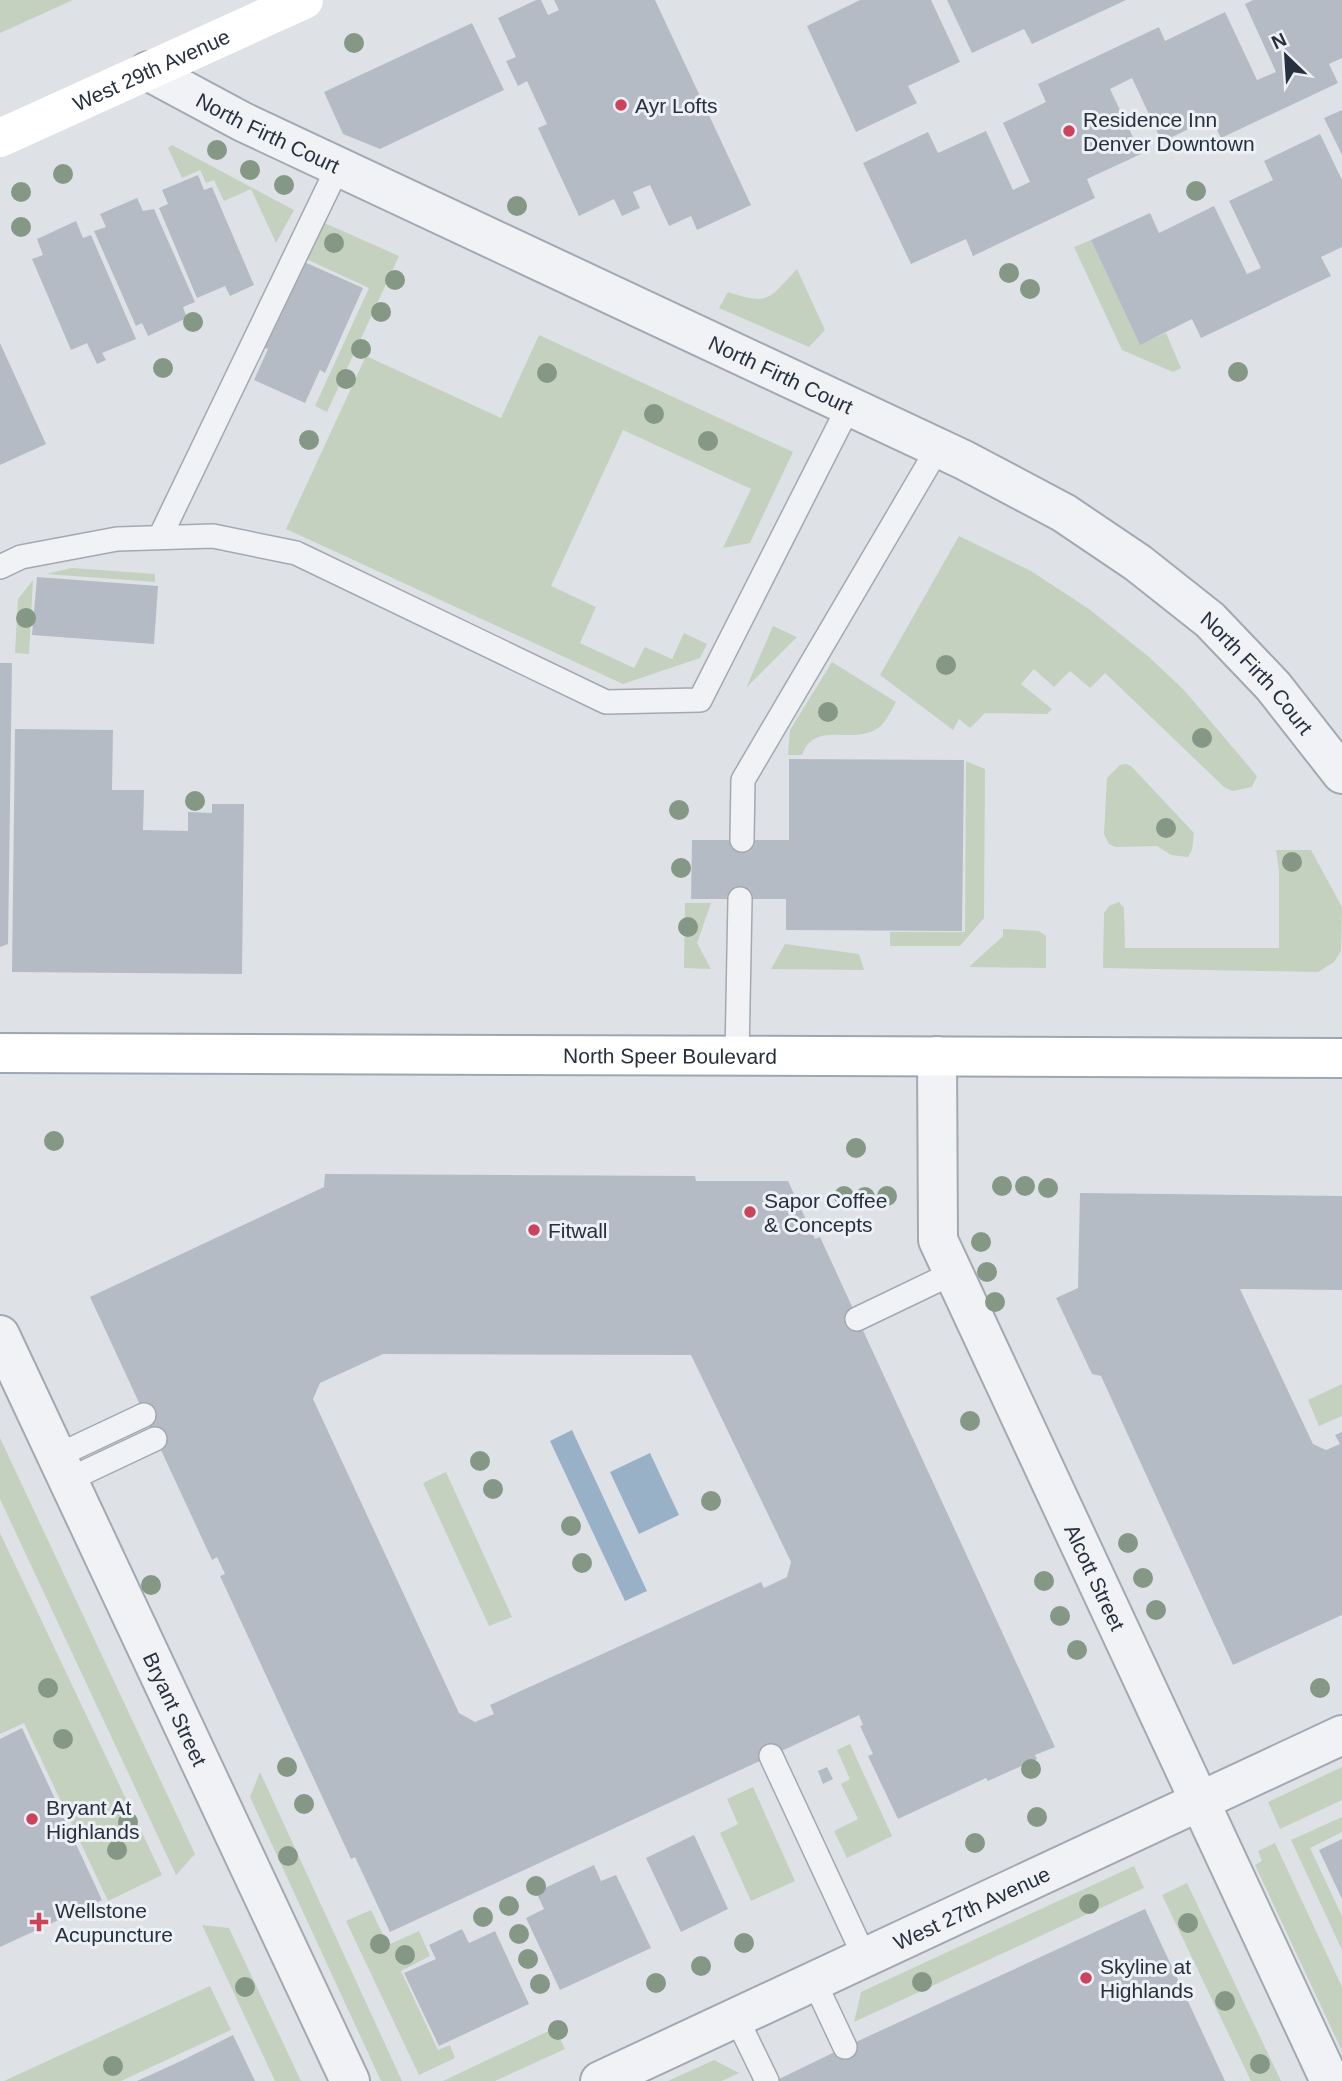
<svg xmlns="http://www.w3.org/2000/svg" width="1342" height="2081" font-family="Arial,sans-serif">
<style>
.green{fill:#c4d1bf}
.water{fill:#99b1c7}
.building{fill:#b5bbc4;fill-rule:evenodd}
.lines{fill:none;stroke-linecap:round;stroke-linejoin:round}
.lane-casing{stroke:#a3a9b1;stroke-width:26}
.street-casing{stroke:#a3a9b1;stroke-width:42}
.primary-casing{stroke:#9da6b3;stroke-width:42}
.lane{stroke:#f0f2f6;stroke-width:23}
.street{stroke:#f0f2f6;stroke-width:38}
.secondary{stroke:#fff;stroke-width:38}
.primary{stroke:#fff;stroke-width:38}
.tree{fill:#859785}
.poi-dot{fill:#cc435c;stroke:#edf0f5;stroke-width:2.5}
.labels{text-anchor:middle;dominant-baseline:central;stroke-width:6;stroke-linejoin:round;paint-order:stroke}
.street-label{font-size:21px;fill:#27303e;stroke:#edf0f5}
.poi-label{font-size:21px;fill:#27303e;stroke:#edf0f5;text-anchor:start}
</style>
<rect width="100%" height="100%" fill="#dee2e7"/>
<!-- green -->
<g class="green">
<path d="M 0,0 L 73,0 L 0,33 Z"/>
<path d="M 172,145 L 294,210 L 276,243 L 251,189 L 224,201 L 214,180 L 206,183 L 200,170 L 182,178 L 168,148 Z"/>
<path d="M 320,221 L 399,256 L 327,412 L 315,406 L 369,288 L 304,258 Z"/>
<path d="M 1091,240 L 1140,344 L 1166,333 L 1181,368 L 1173,372 L 1122,350 L 1074,247 Z"/>
<path d="M 797,269 L 825,330 L 809,347 L 719,308 L 728,292 C 770,306 768,299 797,269 Z"/>
<path d="M 539,335 L 793,452 L 750,543 L 723,548 L 751,489 L 623,430 L 551,586 L 596,607 L 580,643 L 634,668 L 645,647 L 672,659 L 684,633 L 707,644 L 700,658 L 623,684 L 286,529 L 366,356 L 501,418 Z"/>
<path d="M 959,536 L 1031,571 L 1089,609 L 1149,657 L 1184,690 L 1257,776 L 1252,787 L 1232,791 L 1224,787 L 1105,673 L 1090,688 L 1070,671 L 1054,687 L 1034,669 L 1021,684 L 1052,709 L 1047,714 L 985,713 L 970,728 L 959,719 L 953,730 L 880,675 Z"/>
<path d="M 72,568 L 155,574 L 155,582 L 46,574 Z"/>
<path d="M 33,580 L 29,654 L 15,653 L 18,599 Z"/>
<path d="M 773,626 L 797,637 L 746,688 Z"/>
<path d="M 832,662 L 896,702 C 891,710 886,723 878,728 C 852,746 815,719 802,755 L 788,755 L 790,730 Z"/>
<path d="M 966,761 L 985,769 L 984,918 L 960,946 L 890,946 L 890,932 L 965,932 Z"/>
<path d="M 1126,764 L 1131,766 L 1194,833 L 1192,850 L 1188,857 L 1171,855 L 1157,846 L 1115,847 L 1109,844 L 1104,834 L 1107,778 L 1120,765 Z"/>
<path d="M 1276,850 L 1311,850 L 1342,907 L 1341,951 L 1334,962 L 1318,972 L 1103,968 L 1104,913 L 1109,906 L 1119,902 L 1124,908 L 1125,948 L 1279,948 L 1279,871 Z"/>
<path d="M 685,903 L 711,903 L 697,943 L 711,969 L 684,968 Z"/>
<path d="M 1003,929 L 1039,931 L 1046,936 L 1046,968 L 969,967 L 1003,936 Z"/>
<path d="M 785,944 L 859,954 L 864,970 L 771,969 Z"/>
<path d="M 1342,1384 L 1342,1416 L 1319,1426 L 1308,1400 Z"/>
<path d="M 0,1438 L 195,1854 L 176,1875 L 0,1499 Z"/>
<path d="M 446,1472 L 512,1617 L 489,1626 L 423,1483 Z"/>
<path d="M 0,1533 L 162,1875 L 108,1901 L 24,1723 L 0,1734 Z"/>
<path d="M 850,1744 L 892,1836 L 847,1858 L 834,1831 L 858,1819 L 841,1784 L 850,1779 L 837,1750 Z"/>
<path d="M 1342,1767 L 1342,1800 L 1280,1829 L 1268,1802 Z"/>
<path d="M 260,1772 L 402,2081 L 381,2081 L 250,1797 Z"/>
<path d="M 753,1787 L 795,1881 L 751,1901 L 720,1833 L 738,1824 L 727,1799 Z"/>
<path d="M 1342,1817 L 1342,1832 L 1310,1848 L 1342,1916 L 1342,1950 L 1291,1840 Z"/>
<path d="M 1275,1843 L 1342,1987 L 1342,2051 L 1255,1865 L 1262,1861 L 1258,1851 Z"/>
<path d="M 1134,1866 L 1144,1888 L 854,2022 L 861,1992 Z"/>
<path d="M 1187,1883 L 1281,2081 L 1251,2081 L 1162,1895 Z"/>
<path d="M 371,1910 L 388,1945 L 419,1931 L 430,1956 L 401,1971 L 438,2050 L 450,2045 L 455,2058 L 419,2075 L 346,1921 Z"/>
<path d="M 202,1925 L 229,1928 L 301,2081 L 275,2081 Z"/>
<path d="M 210,1986 L 231,2030 L 121,2081 L 4,2081 Z"/>
<path d="M 555,2028 L 565,2049 L 495,2081 L 443,2081 Z"/>
<path d="M 714,2060 L 739,2073 L 722,2081 L 668,2081 Z"/>
</g>
<!-- water -->
<g class="water">
<path d="M 572,1430 L 647,1591 L 625,1601 L 550,1441 Z"/>
<path d="M 650,1453 L 679,1515 L 639,1534 L 610,1472 Z"/>
</g>
<!-- building -->
<g class="building">
<path d="M 536,0 L 541,0 L 548,15 L 559,10 L 554,0 L 655,0 L 751,205 L 697,230 L 691,216 L 669,226 L 650,185 L 633,192 L 640,208 L 622,216 L 614,199 L 579,216 L 538,128 L 547,124 L 527,81 L 518,86 L 506,61 L 516,57 L 498,18 Z"/>
<path d="M 860,0 L 931,0 L 960,62 L 908,86 L 917,103 L 856,132 L 807,26 Z"/>
<path d="M 947,0 L 1126,0 L 1032,44 L 1024,29 L 972,53 Z"/>
<path d="M 1253,0 L 1342,0 L 1342,58 L 1329,64 L 1338,83 L 1221,138 L 1211,118 L 1162,142 L 1132,78 L 1110,89 L 1141,154 L 1087,179 L 1095,198 L 973,256 L 966,239 L 911,264 L 863,163 L 928,132 L 938,153 L 986,131 L 1013,190 L 1030,182 L 1003,123 L 1046,102 L 1038,84 L 1159,27 L 1165,41 L 1225,12 L 1257,80 L 1276,72 L 1245,4 Z"/>
<path d="M 472,23 L 504,90 L 380,149 L 343,134 L 324,92 Z"/>
<path d="M 1342,110 L 1342,155 L 1324,118 Z"/>
<path d="M 1320,134 L 1342,180 L 1342,247 L 1321,257 L 1331,276 L 1201,338 L 1192,319 L 1140,345 L 1091,240 L 1150,213 L 1159,233 L 1214,206 L 1247,274 L 1261,268 L 1229,201 L 1273,180 L 1264,161 Z"/>
<path d="M 198,175 L 204,190 L 212,187 L 254,285 L 230,296 L 225,286 L 197,298 L 159,208 L 168,204 L 162,190 Z"/>
<path d="M 137,198 L 143,211 L 154,209 L 195,302 L 183,307 L 187,318 L 148,336 L 142,323 L 136,326 L 94,231 L 106,227 L 100,214 Z"/>
<path d="M 76,221 L 83,238 L 91,235 L 136,339 L 102,353 L 106,360 L 97,364 L 87,343 L 71,350 L 32,259 L 43,255 L 37,239 Z"/>
<path d="M 302,261 L 363,288 L 325,373 L 320,370 L 305,403 L 254,380 L 268,349 L 263,347 Z"/>
<path d="M 0,343 L 46,444 L 0,465 Z"/>
<path d="M 37,577 L 158,586 L 154,644 L 32,635 Z"/>
<path d="M 0,663 L 12,663 L 8,944 L 0,947 Z"/>
<path d="M 15,729 L 113,730 L 112,790 L 144,790 L 143,830 L 188,831 L 188,812 L 212,813 L 212,804 L 244,804 L 242,974 L 12,972 Z"/>
<path d="M 789,759 L 964,760 L 962,931 L 786,930 L 786,899 L 691,899 L 692,840 L 789,840 Z"/>
<path d="M 325,1174 L 695,1176 L 696,1181 L 788,1181 L 815,1239 L 820,1237 L 1055,1747 L 1035,1755 L 1037,1759 L 988,1781 L 986,1778 L 898,1819 L 868,1756 L 873,1754 L 860,1726 L 863,1725 L 859,1715 L 390,1932 L 355,1857 L 351,1859 L 220,1576 L 225,1574 L 217,1557 L 212,1560 L 90,1297 L 324,1187 ZM 383,1354 L 691,1355 L 791,1562 L 787,1577 L 764,1588 L 761,1582 L 490,1705 L 494,1714 L 475,1722 L 459,1713 L 313,1399 L 320,1383 Z"/>
<path d="M 1080,1193 L 1342,1196 L 1342,1290 L 1240,1289 L 1313,1444 L 1326,1450 L 1340,1444 L 1335,1435 L 1342,1432 L 1342,1615 L 1233,1665 L 1101,1376 L 1092,1374 L 1056,1298 L 1078,1288 Z"/>
<path d="M 22,1728 L 102,1900 L 0,1947 L 0,1739 Z"/>
<path d="M 827,1767 L 833,1779 L 823,1784 L 818,1771 Z"/>
<path d="M 694,1835 L 728,1909 L 681,1932 L 646,1858 Z"/>
<path d="M 1342,1839 L 1342,1899 L 1319,1850 Z"/>
<path d="M 594,1865 L 601,1881 L 616,1875 L 651,1948 L 560,1990 L 526,1918 L 544,1909 L 536,1892 Z"/>
<path d="M 1145,1909 L 1225,2081 L 775,2081 L 845,2047 Z"/>
<path d="M 462,1929 L 469,1943 L 495,1931 L 529,2004 L 439,2046 L 404,1973 L 436,1959 L 429,1945 Z"/>
<path d="M 233,2035 L 255,2081 L 137,2081 L 181,2061 Z"/>
</g>
<g class="lines">
<defs>
<g id="lane">
<path d="M 160,537 L 338,167"/>
<path d="M 0,567 L 21,557 L 117,539 L 213,536 L 296,553 L 606,702 L 700,700 L 849,406"/>
<path d="M 742,840 L 743,780 L 938,448"/>
<path d="M 737,1056 L 740,899"/>
<path d="M 857,1319 L 953,1273"/>
<path d="M 57,1456 L 144,1415"/>
<path d="M 68,1480 L 155,1439"/>
<path d="M 771,1756 L 865,1958"/>
<path d="M 814,1981 L 845,2047"/>
<path d="M 736,2017 L 767,2081"/>
</g>
<g id="street">
<path id="s1" d="M 148,71 L 243,122 L 964,460 L 1064,513 L 1138,563 L 1210,620 L 1273,686 L 1342,774"/>
<path id="s2" d="M 937,1056 L 938,1240 L 1330,2081"/>
<path id="s3" d="M 0,1335 L 350,2081"/>
<path id="s4" d="M 600,2081 L 1342,1735"/>
</g>
<g id="primary">
<path id="s6" d="M 0,1053 L 1342,1058"/>
</g>
</defs>
<!-- lane casing -->
<use href="#lane" class="lane-casing"/>
<!-- street casing -->
<use href="#street" class="street-casing"/>
<!-- primary casing -->
<use href="#primary" class="primary-casing"/>
<!-- lane -->
<use href="#lane" class="lane"/>
<!-- street -->
<use href="#street" class="street"/>
<!-- secondary -->
<path class="secondary" id="s5" d="M 0,138 L 304,0"/>
<!-- primary -->
<use href="#primary" class="primary"/>
</g>
<!-- trees -->
<g class="tree">
<circle cx="354" cy="43" r="10"/>
<circle cx="217" cy="150" r="10"/>
<circle cx="250" cy="170" r="10"/>
<circle cx="63" cy="174" r="10"/>
<circle cx="284" cy="185" r="10"/>
<circle cx="1196" cy="191" r="10"/>
<circle cx="21" cy="192" r="10"/>
<circle cx="517" cy="206" r="10"/>
<circle cx="21" cy="227" r="10"/>
<circle cx="334" cy="243" r="10"/>
<circle cx="1009" cy="273" r="10"/>
<circle cx="395" cy="280" r="10"/>
<circle cx="1030" cy="289" r="10"/>
<circle cx="381" cy="312" r="10"/>
<circle cx="193" cy="322" r="10"/>
<circle cx="361" cy="349" r="10"/>
<circle cx="163" cy="368" r="10"/>
<circle cx="1238" cy="372" r="10"/>
<circle cx="547" cy="373" r="10"/>
<circle cx="346" cy="379" r="10"/>
<circle cx="654" cy="414" r="10"/>
<circle cx="309" cy="440" r="10"/>
<circle cx="708" cy="441" r="10"/>
<circle cx="26" cy="618" r="10"/>
<circle cx="946" cy="665" r="10"/>
<circle cx="828" cy="712" r="10"/>
<circle cx="1202" cy="738" r="10"/>
<circle cx="195" cy="801" r="10"/>
<circle cx="679" cy="810" r="10"/>
<circle cx="1166" cy="828" r="10"/>
<circle cx="1292" cy="862" r="10"/>
<circle cx="681" cy="868" r="10"/>
<circle cx="688" cy="927" r="10"/>
<circle cx="54" cy="1141" r="10"/>
<circle cx="856" cy="1148" r="10"/>
<circle cx="1002" cy="1186" r="10"/>
<circle cx="1025" cy="1186" r="10"/>
<circle cx="1048" cy="1188" r="10"/>
<circle cx="844" cy="1196" r="10"/>
<circle cx="887" cy="1196" r="10"/>
<circle cx="865" cy="1197" r="10"/>
<circle cx="981" cy="1242" r="10"/>
<circle cx="987" cy="1272" r="10"/>
<circle cx="995" cy="1302" r="10"/>
<circle cx="970" cy="1421" r="10"/>
<circle cx="480" cy="1461" r="10"/>
<circle cx="493" cy="1489" r="10"/>
<circle cx="711" cy="1501" r="10"/>
<circle cx="571" cy="1526" r="10"/>
<circle cx="1128" cy="1543" r="10"/>
<circle cx="582" cy="1563" r="10"/>
<circle cx="1143" cy="1578" r="10"/>
<circle cx="1044" cy="1581" r="10"/>
<circle cx="151" cy="1585" r="10"/>
<circle cx="1156" cy="1610" r="10"/>
<circle cx="1060" cy="1616" r="10"/>
<circle cx="1077" cy="1650" r="10"/>
<circle cx="48" cy="1688" r="10"/>
<circle cx="1320" cy="1688" r="10"/>
<circle cx="63" cy="1739" r="10"/>
<circle cx="287" cy="1767" r="10"/>
<circle cx="1031" cy="1769" r="10"/>
<circle cx="304" cy="1804" r="10"/>
<circle cx="1037" cy="1817" r="10"/>
<circle cx="128" cy="1822" r="10"/>
<circle cx="975" cy="1843" r="10"/>
<circle cx="117" cy="1850" r="10"/>
<circle cx="288" cy="1856" r="10"/>
<circle cx="536" cy="1886" r="10"/>
<circle cx="1089" cy="1904" r="10"/>
<circle cx="509" cy="1906" r="10"/>
<circle cx="483" cy="1917" r="10"/>
<circle cx="1188" cy="1923" r="10"/>
<circle cx="519" cy="1934" r="10"/>
<circle cx="744" cy="1943" r="10"/>
<circle cx="380" cy="1944" r="10"/>
<circle cx="405" cy="1955" r="10"/>
<circle cx="528" cy="1959" r="10"/>
<circle cx="701" cy="1966" r="10"/>
<circle cx="922" cy="1982" r="10"/>
<circle cx="656" cy="1983" r="10"/>
<circle cx="540" cy="1984" r="10"/>
<circle cx="245" cy="1987" r="10"/>
<circle cx="1225" cy="2001" r="10"/>
<circle cx="558" cy="2030" r="10"/>
<circle cx="1260" cy="2064" r="10"/>
<circle cx="113" cy="2066" r="10"/>
</g>
<!-- markers -->
<g class="poi-dot">
<circle cx="621" cy="105" r="7"/>
<circle cx="1069" cy="131" r="7"/>
<circle cx="750" cy="1212" r="7"/>
<circle cx="534" cy="1230" r="7"/>
<circle cx="32" cy="1819" r="7"/>
<path d="M35.5 1911.5h7v7h7v7h-7v7h-7v-7h-7v-7h7z"/>
<circle cx="1086" cy="1978" r="7"/>
</g>
<g class="labels">
<!-- street labels -->
<g class="street-label">
<text stroke="none"><textPath href="#s5" startOffset="166">West 29th Avenue</textPath></text>
<text stroke="none"><textPath href="#s1" startOffset="135">North Firth Court</textPath></text>
<text stroke="none"><textPath href="#s1" startOffset="702">North Firth Court</textPath></text>
<text stroke="none"><textPath href="#s1" startOffset="1269">North Firth Court</textPath></text>
<text stroke="none"><textPath href="#s6" startOffset="670">North Speer Boulevard</textPath></text>
<text stroke="none"><textPath href="#s2" startOffset="556">Alcott Street</textPath></text>
<text stroke="none"><textPath href="#s3" startOffset="413">Bryant Street</textPath></text>
<text stroke="none"><textPath href="#s4" startOffset="410">West 27th Avenue</textPath></text>
</g>
<!-- poi labels -->
<g class="poi-label">
<text x="635" y="105">Ayr Lofts</text>
<text x="1083" y="119">Residence Inn<tspan x="1083" dy="24">Denver Downtown</tspan></text>
<text x="764" y="1200">Sapor Coffee<tspan x="764" dy="24">&amp; Concepts</tspan></text>
<text x="548" y="1230">Fitwall</text>
<text x="46" y="1807">Bryant At<tspan x="46" dy="24">Highlands</tspan></text>
<text x="55" y="1910">Wellstone<tspan x="55" dy="24">Acupuncture</tspan></text>
<text x="1100" y="1966">Skyline at<tspan x="1100" dy="24">Highlands</tspan></text>
</g>
</g>
<!-- north arrow -->
<g transform="translate(1286 56) rotate(335)" stroke="#edf0f5" stroke-width="5" paint-order="stroke">
<path d="M0-5L12 26L0 18L-12 26Z" fill="#27303e"/>
<text y="-10" font-size="19" font-weight="bold" text-anchor="middle" fill="#27303e">N</text>
</g>
</svg>
